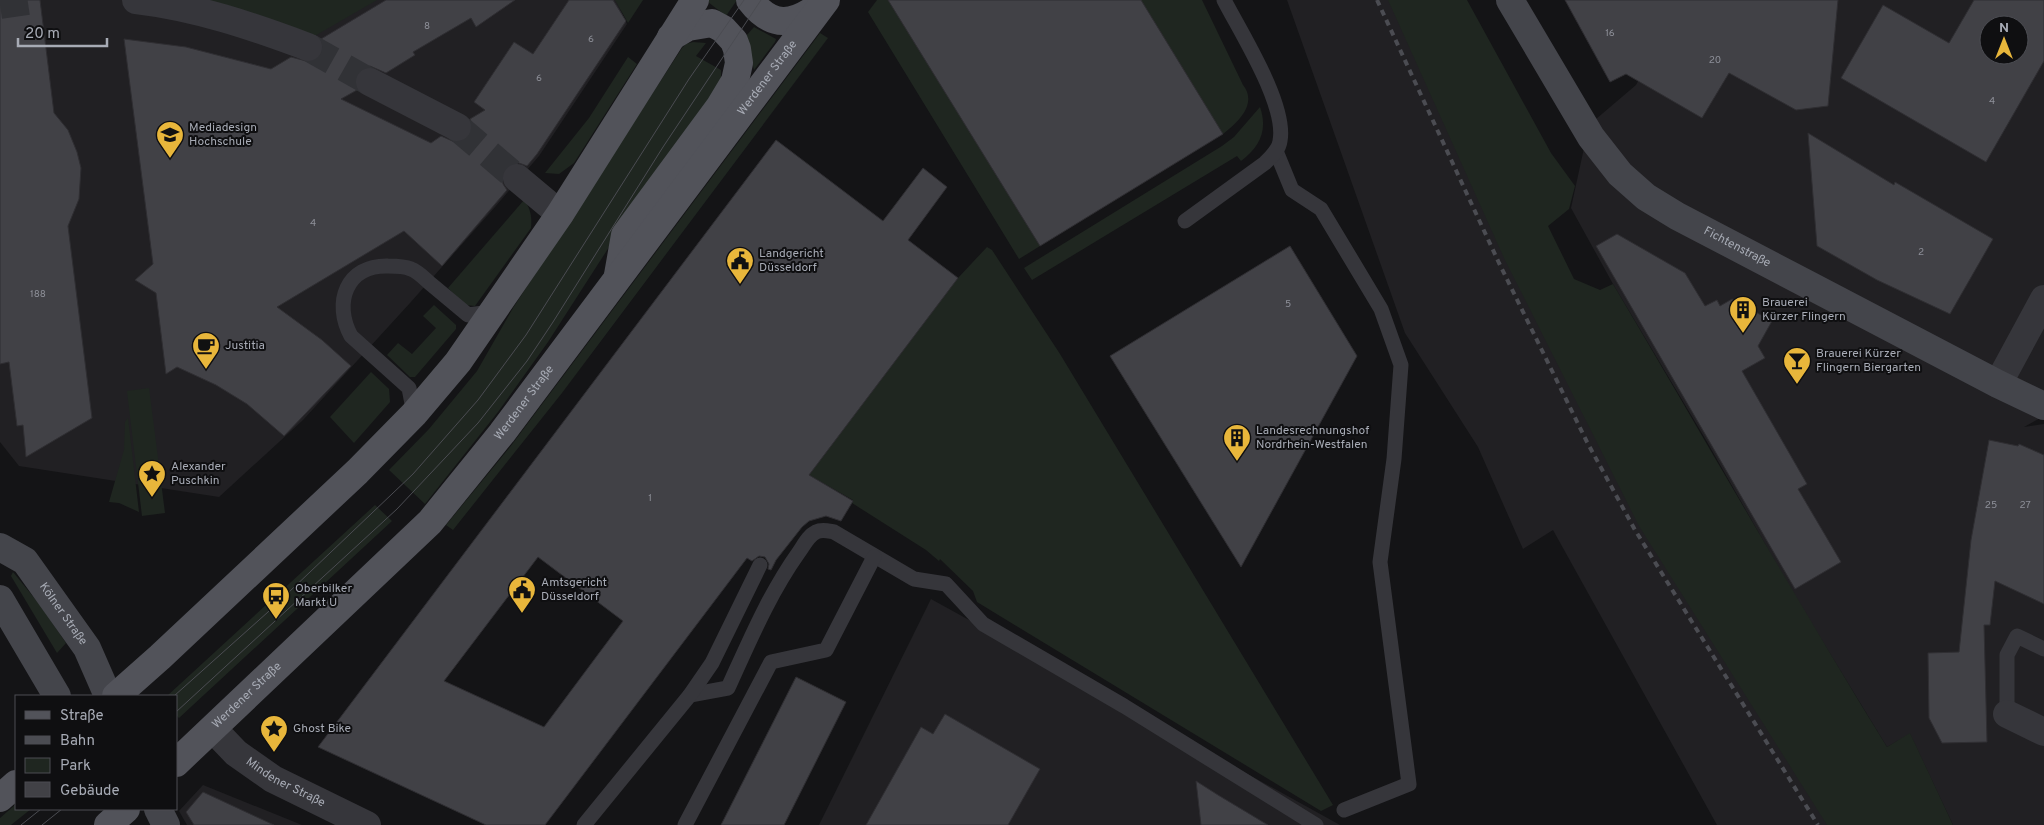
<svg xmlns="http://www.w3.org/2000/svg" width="2044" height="825" font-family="Overpass,sans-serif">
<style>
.built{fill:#212023;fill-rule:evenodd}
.green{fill:#1f2620}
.building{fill:#414146;stroke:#2f2e32;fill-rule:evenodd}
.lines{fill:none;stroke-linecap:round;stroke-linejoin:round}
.street-tunnel{stroke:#313236;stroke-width:28;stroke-dasharray:28 14;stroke-linecap:butt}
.lane{stroke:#36363b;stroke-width:15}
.street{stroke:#36363b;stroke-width:28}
.secondary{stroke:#44454b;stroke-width:28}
.primary{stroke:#52535a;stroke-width:28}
.tram{stroke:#4b4c52;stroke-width:1}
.rail{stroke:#4b4c52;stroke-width:4;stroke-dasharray:6 5;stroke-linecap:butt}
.labels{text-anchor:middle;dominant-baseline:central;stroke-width:4;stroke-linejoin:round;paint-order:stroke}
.number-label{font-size:10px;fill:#8e9099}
.street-label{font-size:12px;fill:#a7abb5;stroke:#0f0f11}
.poi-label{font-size:12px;fill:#a7abb5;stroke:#0f0f11;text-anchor:start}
</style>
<rect width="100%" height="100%" fill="#141416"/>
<!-- built -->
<g class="built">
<path d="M 0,0 L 616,0 L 627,24 L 539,156 L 495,207 L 410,303 L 303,420 L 219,497 L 19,466 L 0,442 Z"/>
<path d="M 1287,0 L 1405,0 L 1838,825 L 1717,825 L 1553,530 L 1523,549 L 1478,447 L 1405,333 Z"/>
<path d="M 1681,0 L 2044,0 L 2044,416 L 2024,427 L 2044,424 L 2044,825 L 1953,825 L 1910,734 L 1887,747 L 1793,593 L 1706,440 L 1613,284 L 1571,208 L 1589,125 L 1636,85 ZM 1989,25 L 2019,25 L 2019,55 L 1989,55 Z"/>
<path d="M 931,599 L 1340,825 L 819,825 Z"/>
<path d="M 203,785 L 302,825 L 187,825 L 179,811 Z"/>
</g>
<!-- green -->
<g class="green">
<path d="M 177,0 L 377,0 L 306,41 Z"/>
<path d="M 615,0 L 643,0 L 628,23 Z"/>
<path d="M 709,0 L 737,0 L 726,16 L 708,2 Z"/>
<path d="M 877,0 L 888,0 L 1040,246 L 1019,259 L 868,12 Z"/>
<path d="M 1141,0 L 1202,0 L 1243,85 C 1258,104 1238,122 1223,134 Z"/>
<path d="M 1388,0 L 1467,0 L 1551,153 L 1575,186 L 1569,209 L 1548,226 L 1574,279 L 1600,290 L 1613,284 C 1704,438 1793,594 1887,747 L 1910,733 L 1953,825 L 1827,825 L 1639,526 L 1504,258 Z"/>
<path d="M 754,27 L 776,39 L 775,42 L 754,70 L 746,36 Z"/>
<path d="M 820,33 L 828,38 L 562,393 L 453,530 L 446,525 L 510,447 Z"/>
<path d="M 693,42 L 706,43 L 696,56 L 721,70 L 721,86 L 620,230 L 548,342 L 498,412 L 425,504 L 389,470 L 429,429 L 477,371 L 513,308 L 682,48 L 686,44 Z"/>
<path d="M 628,57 L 637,64 L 574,163 L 559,174 L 545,173 L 589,118 Z"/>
<path d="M 1260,107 C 1268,130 1260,147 1241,161 L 1237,156 L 1032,280 L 1024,268 L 1222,146 L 1234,137 Z"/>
<path d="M 524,200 C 531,209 532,218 531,228 L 475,306 L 465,305 L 448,288 Z"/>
<path d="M 987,247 L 992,250 L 1060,354 L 1333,805 L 1321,811 L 977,602 L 973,591 L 940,559 L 939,561 L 926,550 L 852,503 L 853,500 L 809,475 L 958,278 Z"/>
<path d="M 434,305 L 456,325 L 456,329 L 415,377 L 410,377 L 387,355 L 398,343 L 412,354 L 436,328 L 423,316 Z"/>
<path d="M 371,372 L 389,389 L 390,402 L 354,443 L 330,417 Z"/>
<path d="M 149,388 L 165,513 L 142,516 L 127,391 Z"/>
<path d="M 128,418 L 139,512 L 119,503 L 109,502 L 124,450 L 125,422 Z"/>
<path d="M 375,505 L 392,521 L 179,718 L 176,715 L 176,696 L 167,696 Z"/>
<path d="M 13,572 L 40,605 L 66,643 L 57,653 L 11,576 Z"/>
<path d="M 16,804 L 16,809 L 31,809 L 11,825 L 0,825 L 0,818 Z"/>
</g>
<!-- building -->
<g class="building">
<path d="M 0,0 L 40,0 L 54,113 L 68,130 L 77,152 L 81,168 L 79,199 L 68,226 L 92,418 L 26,457 L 23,425 L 17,426 L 9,362 L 0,364 Z"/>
<path d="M 386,0 L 515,0 L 476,27 L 471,18 L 413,52 L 415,55 L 386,73 L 370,66 L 362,69 L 356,75 L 354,83 L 357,90 L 341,99 L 431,143 L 441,136 L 457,143 L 466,140 L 471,134 L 473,127 L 470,119 L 485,110 L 474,102 L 514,42 L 533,54 L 569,0 L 613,0 L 626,21 L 537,154 L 527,166 L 519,163 L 512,163 L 505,168 L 502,176 L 503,184 L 507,190 L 442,266 L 404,231 L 277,307 L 322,340 L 351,366 L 284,436 L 247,404 L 216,385 L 177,367 L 166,374 L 156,293 L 135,280 L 153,264 L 124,39 L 186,47 L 271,69 L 291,57 L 310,62 L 318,59 L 323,52 L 323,45 L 321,39 Z"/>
<path d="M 888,0 L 1141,0 L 1223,134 L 1040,246 Z"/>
<path d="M 1565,0 L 1838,0 L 1828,106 L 1796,110 L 1729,73 L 1702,118 L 1626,74 L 1610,82 Z"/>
<path d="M 1974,0 L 2044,0 L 2044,61 L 1986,162 L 1841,78 L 1883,5 L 1949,43 ZM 1989,25 L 2019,25 L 2019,55 L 1989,55 Z"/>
<path d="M 1808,133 L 1894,185 L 1895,182 L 1993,239 L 1950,314 L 1877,280 L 1817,246 Z"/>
<path d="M 776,140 L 883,221 L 923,168 L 947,187 L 908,240 L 958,278 L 809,475 L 853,501 L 841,521 L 826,516 L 809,521 L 802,527 L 776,560 L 771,570 L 768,569 L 769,564 L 765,557 L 759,556 L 752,561 L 747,558 L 545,825 L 486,825 L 318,747 ZM 538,557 L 623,621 L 544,727 L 444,681 Z"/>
<path d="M 1617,234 L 1685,273 L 1705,306 L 1717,300 L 1720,306 L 1732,299 L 1772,321 L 1758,346 L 1765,358 L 1742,371 L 1807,484 L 1798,489 L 1841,562 L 1795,589 L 1596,246 Z"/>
<path d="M 1290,246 L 1357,356 L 1241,567 L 1110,356 Z"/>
<path d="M 1989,440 L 2018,446 L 2019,444 L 2044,455 L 2044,604 L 1995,581 L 1990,625 L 1984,625 L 1987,742 L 1942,743 L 1929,718 L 1928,653 L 1959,652 L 1971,540 Z"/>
<path d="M 796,677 L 846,702 L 784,825 L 721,825 Z"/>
<path d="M 945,714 L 1040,769 L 1008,825 L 866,825 L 921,727 L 933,734 Z"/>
<path d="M 1196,781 L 1218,795 L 1268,825 L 1201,825 Z"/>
<path d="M 203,792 L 274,825 L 194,825 L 186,812 Z"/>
</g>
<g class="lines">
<!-- street-tunnel -->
<g class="street-tunnel">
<path d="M 0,5 L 34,0"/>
<path d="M 308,47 L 370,82"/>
<path d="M 457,127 L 517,178"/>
</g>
<!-- lane -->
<g class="lane">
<path d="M 1276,151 L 1292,190 L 1321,209 L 1381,309 L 1401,365 L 1394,459 L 1380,562 L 1409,784 L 1344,810"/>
<path d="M 1185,221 L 1265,163 C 1271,157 1279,150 1280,141 C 1287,105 1241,33 1224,0"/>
<path d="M 414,414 L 409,388 L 351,336 C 333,303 346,265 388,266 C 396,266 404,266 411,269 C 419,272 426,280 432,285 C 444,295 456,305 468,315 L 491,312"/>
<path d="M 690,695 L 728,688 C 749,642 769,594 799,552 C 804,545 808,536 816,532 C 822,529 828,531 834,532 L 914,579 L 946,584 L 983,624 L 1124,706 L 1316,825"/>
<path d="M 2007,714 L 2007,655 L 2017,636 L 2044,649"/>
<path d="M 584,825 L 690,695 L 712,663 L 760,565"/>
<path d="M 685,825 L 771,662 L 826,650 L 874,557"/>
</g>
<!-- street -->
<g class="street">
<path d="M 136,0 C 196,7 252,26 308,47"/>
<path d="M 370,82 L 457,127"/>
<path d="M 517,178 L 560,214"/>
<path d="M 1998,384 L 2044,299"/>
<path d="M 2007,714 L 2044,732"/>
<path id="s1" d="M 213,729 L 236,753 L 273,779 L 367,825"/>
</g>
<!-- secondary -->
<g class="secondary">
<path id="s2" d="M 1510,0 L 1591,137 L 1620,174 L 1646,197 L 1677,216 L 1807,284 L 1998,384 L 2044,406"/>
<path id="s3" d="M 0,547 L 25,561 L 87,648 L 108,696"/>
<path d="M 0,599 L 57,696"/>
<path d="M 158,809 L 166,825"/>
</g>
<!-- primary -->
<g class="primary">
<path d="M 750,0 C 772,29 793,25 819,6"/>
<path d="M 618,275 L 625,235 L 720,106 L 735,81 L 739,63 L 737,49 L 734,41 L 723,29 L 712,23 L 688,27 L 671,37"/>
<path d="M 116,696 L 160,657 L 357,472 L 414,414 L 458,362 L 560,214 L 695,0"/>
<path id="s4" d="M 176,763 L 430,522 L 502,433 L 826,0"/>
<path d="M 0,798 L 16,784"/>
<path d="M 108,825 L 126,809"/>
</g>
<!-- tram -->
<g class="tram">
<path d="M 174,696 L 268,612 L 413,474 L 478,400 L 526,335 L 689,79 L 744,0"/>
<path d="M 176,712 L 397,509 L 478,423 L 527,361 L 553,322 L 663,147 L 761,0"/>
<path d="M 21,825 L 41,809"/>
<path d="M 42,825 L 62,809"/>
</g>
<!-- rail -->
<path class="rail" d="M 1377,0 L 1499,263 L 1587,442 L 1635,530 L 1818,825"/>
</g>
<!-- icons -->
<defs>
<symbol id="university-pin" viewBox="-11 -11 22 30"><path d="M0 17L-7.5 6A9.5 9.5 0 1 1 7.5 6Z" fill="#e8b63b" stroke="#0f0f11"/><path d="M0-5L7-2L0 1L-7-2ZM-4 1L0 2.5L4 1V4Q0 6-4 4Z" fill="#111"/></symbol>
<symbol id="civic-pin" viewBox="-11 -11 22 30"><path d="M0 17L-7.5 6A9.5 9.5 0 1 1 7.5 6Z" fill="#e8b63b" stroke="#0f0f11"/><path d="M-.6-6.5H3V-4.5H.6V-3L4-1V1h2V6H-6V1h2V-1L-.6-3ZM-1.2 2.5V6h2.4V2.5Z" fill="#111"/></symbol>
<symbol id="building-pin" viewBox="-11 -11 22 30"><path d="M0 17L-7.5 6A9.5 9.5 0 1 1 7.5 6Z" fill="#e8b63b" stroke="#0f0f11"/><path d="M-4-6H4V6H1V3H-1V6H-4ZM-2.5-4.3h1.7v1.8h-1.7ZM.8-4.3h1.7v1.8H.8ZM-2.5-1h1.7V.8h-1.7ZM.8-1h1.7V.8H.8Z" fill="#111"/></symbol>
<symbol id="cafe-pin" viewBox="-11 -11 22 30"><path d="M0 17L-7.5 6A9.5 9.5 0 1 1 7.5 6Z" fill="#e8b63b" stroke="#0f0f11"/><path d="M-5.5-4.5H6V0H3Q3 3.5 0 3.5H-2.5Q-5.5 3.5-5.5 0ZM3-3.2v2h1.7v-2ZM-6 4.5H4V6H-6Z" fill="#111"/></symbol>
<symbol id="bar-pin" viewBox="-11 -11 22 30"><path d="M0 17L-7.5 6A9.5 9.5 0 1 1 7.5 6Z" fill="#e8b63b" stroke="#0f0f11"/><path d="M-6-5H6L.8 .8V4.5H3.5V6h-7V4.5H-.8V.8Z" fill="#111"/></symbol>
<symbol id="sight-pin" viewBox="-11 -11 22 30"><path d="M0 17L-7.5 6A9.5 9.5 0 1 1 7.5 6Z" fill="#e8b63b" stroke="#0f0f11"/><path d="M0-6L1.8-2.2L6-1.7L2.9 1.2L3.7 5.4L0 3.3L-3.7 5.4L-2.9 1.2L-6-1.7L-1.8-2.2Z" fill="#111"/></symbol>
<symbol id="bus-pin" viewBox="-11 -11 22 30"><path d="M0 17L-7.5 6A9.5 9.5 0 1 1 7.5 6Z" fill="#e8b63b" stroke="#0f0f11"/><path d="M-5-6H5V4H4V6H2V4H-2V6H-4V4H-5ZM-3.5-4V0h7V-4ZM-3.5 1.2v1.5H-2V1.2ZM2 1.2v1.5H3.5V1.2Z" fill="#111"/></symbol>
</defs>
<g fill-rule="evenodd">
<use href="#university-pin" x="154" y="119" width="32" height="43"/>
<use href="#civic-pin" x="724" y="245" width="32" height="43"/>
<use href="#building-pin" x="1727" y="294" width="32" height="43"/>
<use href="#cafe-pin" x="190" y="330" width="32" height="43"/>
<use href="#bar-pin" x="1781" y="345" width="32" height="43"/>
<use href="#building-pin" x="1221" y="422" width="32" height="43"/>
<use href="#sight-pin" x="136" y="458" width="32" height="43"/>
<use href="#civic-pin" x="506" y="574" width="32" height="43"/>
<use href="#bus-pin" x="260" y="580" width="32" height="43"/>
<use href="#sight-pin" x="258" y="713" width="32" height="43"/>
</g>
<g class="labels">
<!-- number labels -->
<g class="number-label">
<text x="427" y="26">8</text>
<text x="1610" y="33">16</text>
<text x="591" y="39">6</text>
<text x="1715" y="60">20</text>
<text x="539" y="78">6</text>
<text x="1992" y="101">4</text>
<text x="313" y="223">4</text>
<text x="1921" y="252">2</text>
<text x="38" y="294">188</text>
<text x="1288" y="304">5</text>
<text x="650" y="498">1</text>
<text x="1991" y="505">25</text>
<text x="2025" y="505">27</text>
</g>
<!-- street labels -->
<g class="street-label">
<text stroke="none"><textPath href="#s4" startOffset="908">Werdener Straße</textPath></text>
<text stroke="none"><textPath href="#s2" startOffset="345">Fichtenstraße</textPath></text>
<text stroke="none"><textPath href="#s4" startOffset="502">Werdener Straße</textPath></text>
<text stroke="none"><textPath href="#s3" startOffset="94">Kölner Straße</textPath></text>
<text stroke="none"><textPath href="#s4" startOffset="98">Werdener Straße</textPath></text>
<text stroke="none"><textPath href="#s1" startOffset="91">Mindener Straße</textPath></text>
</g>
<!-- poi labels -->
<g class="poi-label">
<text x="189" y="128">Mediadesign<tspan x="189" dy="14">Hochschule</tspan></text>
<text x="759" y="254">Landgericht<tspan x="759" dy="14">Düsseldorf</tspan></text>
<text x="1762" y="303">Brauerei<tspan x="1762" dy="14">Kürzer Flingern</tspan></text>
<text x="225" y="346">Justitia</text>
<text x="1816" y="354">Brauerei Kürzer<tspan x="1816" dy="14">Flingern Biergarten</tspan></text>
<text x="1256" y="431">Landesrechnungshof<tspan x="1256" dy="14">Nordrhein-Westfalen</tspan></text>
<text x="171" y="467">Alexander<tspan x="171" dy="14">Puschkin</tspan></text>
<text x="541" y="583">Amtsgericht<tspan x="541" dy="14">Düsseldorf</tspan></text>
<text x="295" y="589">Oberbilker<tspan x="295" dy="14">Markt U</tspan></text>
<text x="293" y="729">Ghost Bike</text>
</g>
</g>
<!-- legend -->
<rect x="15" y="695" width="162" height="115" fill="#0f0f11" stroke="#4c4d53"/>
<rect x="25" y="711" width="25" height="8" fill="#52535a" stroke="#4c4d53"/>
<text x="60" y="720" font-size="15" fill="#a7abb5">Straße</text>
<rect x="25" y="736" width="25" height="8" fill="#4b4c52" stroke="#4c4d53"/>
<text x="60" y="745" font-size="15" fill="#a7abb5">Bahn</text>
<rect x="25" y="758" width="25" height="15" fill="#1f2620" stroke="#4c4d53"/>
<text x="60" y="770" font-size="15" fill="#a7abb5">Park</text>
<rect x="25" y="782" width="25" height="15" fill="#414146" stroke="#4c4d53"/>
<text x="60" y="795" font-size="15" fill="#a7abb5">Gebäude</text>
<!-- north arrow -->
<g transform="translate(2004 40)"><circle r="24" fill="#0f0f11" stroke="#4c4d53"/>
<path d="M0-4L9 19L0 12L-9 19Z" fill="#e8b63b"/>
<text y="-8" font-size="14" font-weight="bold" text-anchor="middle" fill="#a7abb5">N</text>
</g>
<!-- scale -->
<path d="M18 38v8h89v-8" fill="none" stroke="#a7abb5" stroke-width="2.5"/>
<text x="25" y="38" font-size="15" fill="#a7abb5" stroke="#0f0f11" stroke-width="4" paint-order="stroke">20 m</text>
</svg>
